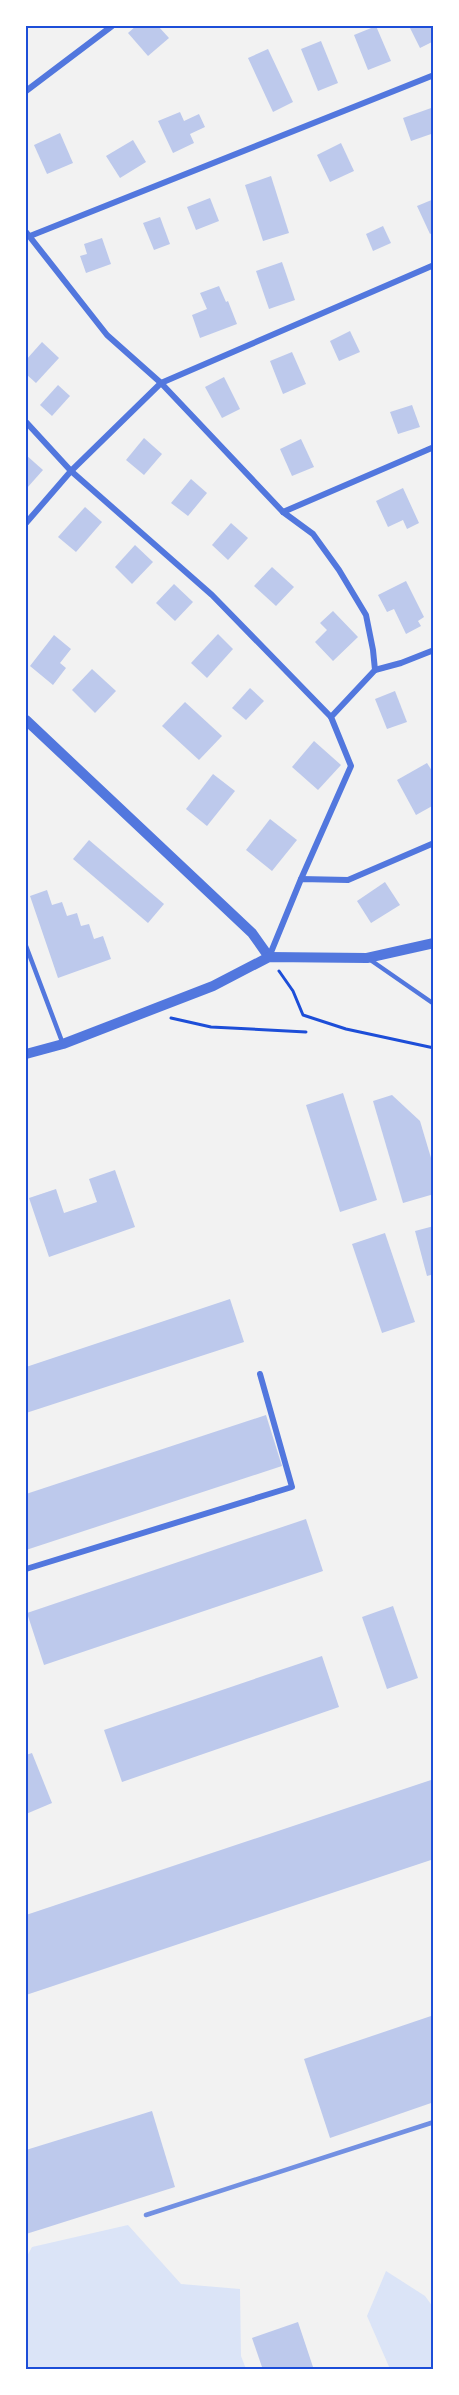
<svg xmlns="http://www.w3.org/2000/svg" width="459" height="2395" font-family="'Noto Sans',sans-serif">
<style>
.green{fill:#dbe4f7}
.building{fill:#bdc9ec}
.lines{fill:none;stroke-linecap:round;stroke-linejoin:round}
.path{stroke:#1d4ed8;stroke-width:3}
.service{stroke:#5277de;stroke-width:4.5}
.minor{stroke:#5277de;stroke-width:6}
.tertiary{stroke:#5277de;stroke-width:10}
.rail{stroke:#7290e2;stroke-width:4.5}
.neatline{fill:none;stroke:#1d4ed8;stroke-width:2}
</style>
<rect width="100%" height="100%" fill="#f2f2f2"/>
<!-- green -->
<g class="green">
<path d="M 128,2225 L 181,2284 L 240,2289 L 241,2356 L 246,2369 L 26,2369 L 26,2258 L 32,2247 Z"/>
<path d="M 386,2271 L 425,2296 L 433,2307 L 433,2369 L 390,2369 L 367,2316 Z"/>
</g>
<!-- building -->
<g class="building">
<path d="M 136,26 L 158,26 L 169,38 L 148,56 L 128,33 Z"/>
<path d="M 376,26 L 391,61 L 368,70 L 354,35 Z"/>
<path d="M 409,26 L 434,26 L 434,41 L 420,48 Z"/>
<path d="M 321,41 L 338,83 L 318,91 L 301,49 Z"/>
<path d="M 268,49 L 293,102 L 273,112 L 248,58 Z"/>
<path d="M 434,107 L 434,133 L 411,141 L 403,118 Z"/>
<path d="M 180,112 L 184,121 L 199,114 L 205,127 L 190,134 L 194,143 L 173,153 L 158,121 Z"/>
<path d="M 60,133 L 73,163 L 47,174 L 34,145 Z"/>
<path d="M 133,140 L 146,162 L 120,178 L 106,156 Z"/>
<path d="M 341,143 L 354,171 L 330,182 L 317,155 Z"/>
<path d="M 271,176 L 289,233 L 263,241 L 245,185 Z"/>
<path d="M 210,198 L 219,221 L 196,230 L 187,207 Z"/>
<path d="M 434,199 L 434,232 L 430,234 L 417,206 Z"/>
<path d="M 160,217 L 170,244 L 154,250 L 143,223 Z"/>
<path d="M 383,226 L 391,243 L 373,251 L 366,234 Z"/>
<path d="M 102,238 L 111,264 L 86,273 L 80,256 L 87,254 L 84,244 Z"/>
<path d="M 282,262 L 295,300 L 269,309 L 256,271 Z"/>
<path d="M 219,286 L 226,302 L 228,301 L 237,324 L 200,338 L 192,315 L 207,309 L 200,293 Z"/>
<path d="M 350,331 L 360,352 L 339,361 L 330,341 Z"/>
<path d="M 42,342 L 59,358 L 36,383 L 26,374 L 26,360 Z"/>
<path d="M 292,352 L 306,384 L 283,394 L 270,361 Z"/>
<path d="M 224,377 L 240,409 L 222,418 L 205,387 Z"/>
<path d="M 58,385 L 70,396 L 52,416 L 40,405 Z"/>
<path d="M 412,405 L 420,427 L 398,434 L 390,412 Z"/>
<path d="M 144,438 L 162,454 L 144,475 L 126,460 Z"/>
<path d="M 301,439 L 314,467 L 292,476 L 280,449 Z"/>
<path d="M 26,455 L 43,470 L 27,488 L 26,486 Z"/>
<path d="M 191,479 L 207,493 L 188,516 L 171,503 Z"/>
<path d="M 403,488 L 419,523 L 407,529 L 403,520 L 388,527 L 376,501 Z"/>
<path d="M 85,507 L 102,522 L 76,552 L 58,537 Z"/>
<path d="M 231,523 L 248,538 L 228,560 L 212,545 Z"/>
<path d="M 135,545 L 153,562 L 132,584 L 115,567 Z"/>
<path d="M 272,567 L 294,587 L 276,606 L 254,586 Z"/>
<path d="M 406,581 L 424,617 L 418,621 L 421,626 L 406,634 L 394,609 L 387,612 L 378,595 Z"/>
<path d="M 174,584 L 193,602 L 175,621 L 156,603 Z"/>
<path d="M 333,611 L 358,637 L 333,661 L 315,642 L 327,630 L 320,623 Z"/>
<path d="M 218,634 L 233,649 L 207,678 L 191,663 Z"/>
<path d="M 54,635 L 71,649 L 60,663 L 66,668 L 53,685 L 30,666 Z"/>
<path d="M 92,669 L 116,691 L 95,713 L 72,690 Z"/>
<path d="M 250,688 L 264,701 L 246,720 L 232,708 Z"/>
<path d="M 395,691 L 407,722 L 387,729 L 375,699 Z"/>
<path d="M 185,702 L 222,736 L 199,760 L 162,726 Z"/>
<path d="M 314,741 L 341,765 L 318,790 L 292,767 Z"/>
<path d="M 427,763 L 434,774 L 434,805 L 416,815 L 397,780 Z"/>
<path d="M 213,774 L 235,791 L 207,826 L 186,809 Z"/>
<path d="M 270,819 L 297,840 L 272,871 L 246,850 Z"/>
<path d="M 89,840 L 164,904 L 148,923 L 73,859 Z"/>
<path d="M 385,882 L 400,905 L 371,923 L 357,901 Z"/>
<path d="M 47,890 L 52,905 L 62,902 L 67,916 L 77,913 L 81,926 L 89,924 L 94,939 L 103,936 L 111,959 L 58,978 L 30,896 Z"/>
<path d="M 343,1093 L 377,1200 L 340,1212 L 306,1105 Z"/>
<path d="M 392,1095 L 420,1121 L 434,1168 L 434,1194 L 403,1203 L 373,1101 Z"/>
<path d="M 115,1170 L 135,1227 L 49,1257 L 29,1198 L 56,1189 L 64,1213 L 97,1202 L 89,1179 Z"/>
<path d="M 434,1226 L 434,1274 L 427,1276 L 415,1231 Z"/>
<path d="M 385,1233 L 415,1322 L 382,1333 L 352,1244 Z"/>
<path d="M 230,1299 L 244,1342 L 26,1413 L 26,1367 Z"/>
<path d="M 266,1415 L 282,1466 L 26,1550 L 26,1494 Z"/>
<path d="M 306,1519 L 323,1571 L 44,1665 L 27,1613 Z"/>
<path d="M 393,1606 L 418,1678 L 387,1689 L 362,1617 Z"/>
<path d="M 322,1656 L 339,1707 L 122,1782 L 104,1730 Z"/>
<path d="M 32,1753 L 52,1803 L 26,1814 L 26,1755 Z"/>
<path d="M 434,1779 L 434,1859 L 26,1995 L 26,1915 Z"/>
<path d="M 434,2015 L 434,2102 L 330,2138 L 304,2059 Z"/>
<path d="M 152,2111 L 175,2187 L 26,2234 L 26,2150 Z"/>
<path d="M 298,2322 L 314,2370 L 263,2370 L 252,2338 Z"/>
</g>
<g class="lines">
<!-- path -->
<g class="path">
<path d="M 279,971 L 293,991 L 303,1015 L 346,1029 L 434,1048"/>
<path d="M 171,1018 L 211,1027 L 306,1032"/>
</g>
<!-- service -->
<g class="service">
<path d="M 26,946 L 63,1044"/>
<path d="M 369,959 L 434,1004"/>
</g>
<!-- minor -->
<g class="minor">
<path d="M 26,91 L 112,26"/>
<path d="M 26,232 L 107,335 L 161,383 L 283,512 L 313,534 L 339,570 L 366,615 L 373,650 L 375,670 L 331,717 L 351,766 L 301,879"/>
<path d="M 30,236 L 434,75"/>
<path d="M 26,422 L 71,471 L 212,595 L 331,717"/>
<path d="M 283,512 L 434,447"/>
<path d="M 26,523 L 71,471 L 161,383 L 434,265"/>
<path d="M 375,670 L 401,663 L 434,650"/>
<path d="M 269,957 L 301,879 L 348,880 L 434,843"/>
<path d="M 26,1569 L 292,1487 L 260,1374"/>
</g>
<!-- tertiary -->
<g class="tertiary">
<path d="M 26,720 L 252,933 L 269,957"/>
<path d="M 26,1054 L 63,1044 L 213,986 L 269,957 L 367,958 L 434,943"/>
</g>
<!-- rail -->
<path class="rail" d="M 146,2215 L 434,2122"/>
</g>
<!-- border -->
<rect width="459" height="2395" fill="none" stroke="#ffffff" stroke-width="54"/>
<rect x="27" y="27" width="405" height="2341" class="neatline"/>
</svg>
